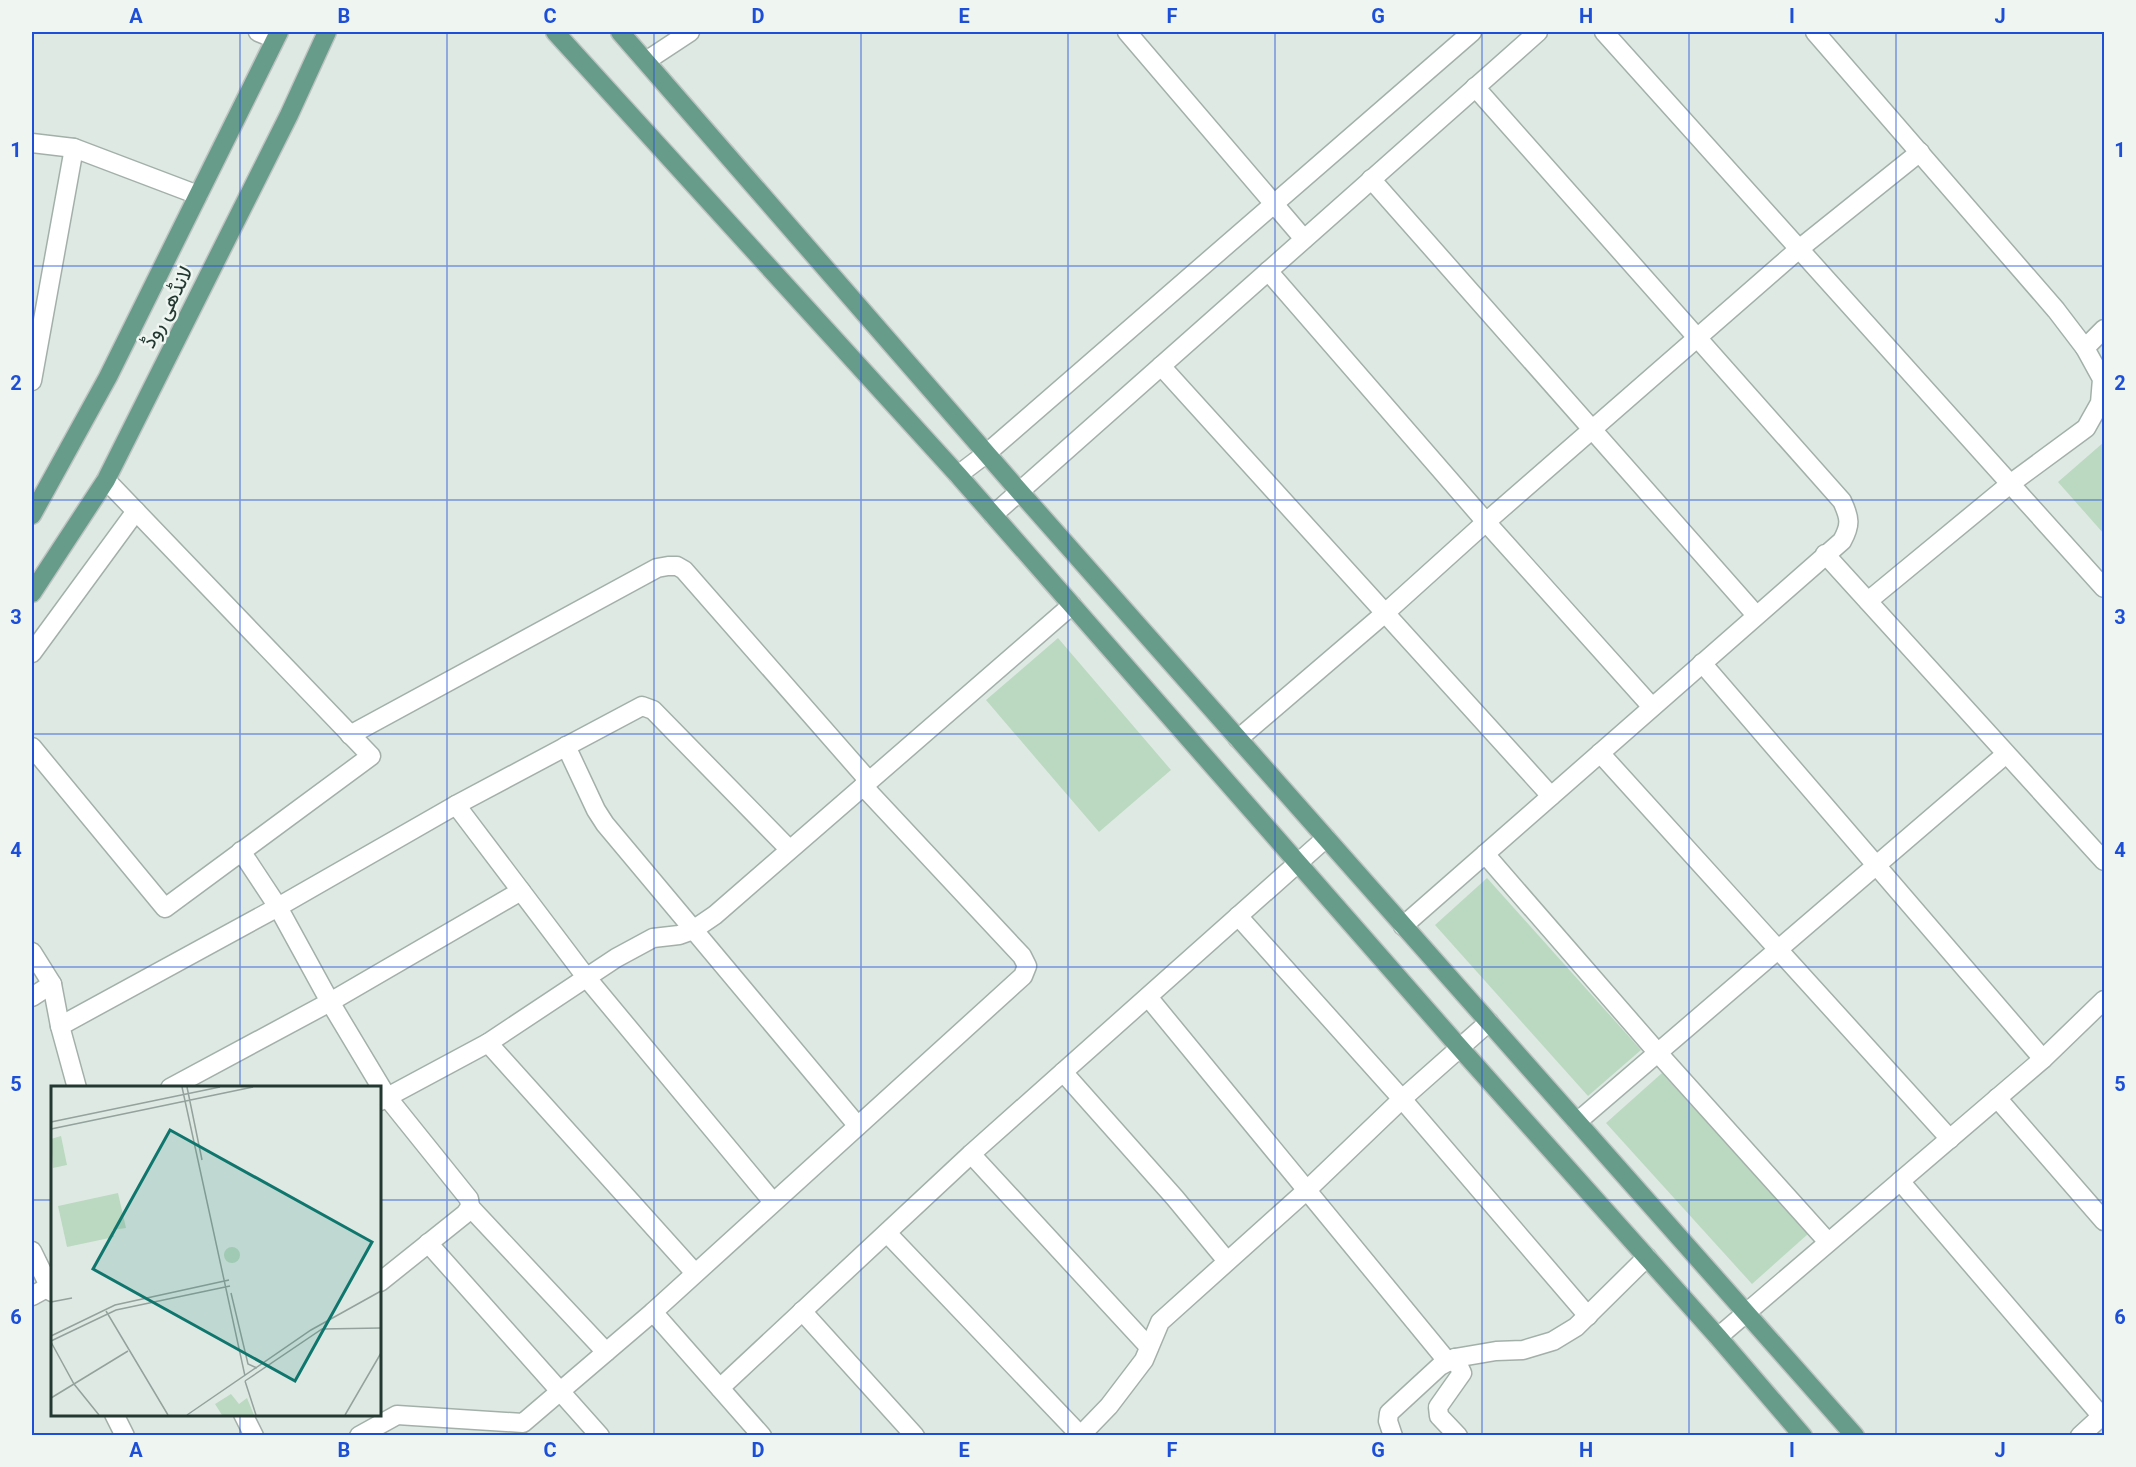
<svg xmlns="http://www.w3.org/2000/svg" width="2136" height="1467" font-family="Roboto,Vazirmatn,sans-serif">
<style>
.green{fill:#bad9c0}
.lines{fill:none;stroke-linecap:round;stroke-linejoin:round}
.minor-casing{stroke:#a3b0aa;stroke-width:21}
.major-casing{stroke:#bdc3c1;stroke-width:21}
.minor{stroke:#fff;stroke-width:18}
.major{stroke:#679b8a;stroke-width:18}
.grid{fill:none;stroke:#1d4ed8;stroke-width:1.5;stroke-opacity:0.55}
.labels{text-anchor:middle;dominant-baseline:central;stroke-width:5;stroke-linejoin:round;paint-order:stroke}
.street-label{font-size:21px;fill:#223830;stroke:#eff6f2}
.inset-road{fill:none;stroke:#93a29c;stroke-width:1.5}
.view{fill:#0f766e;fill-opacity:0.15;stroke:#0f766e;stroke-width:3}
.inset-edge{fill:none;stroke:#223830;stroke-width:3}
.neatline{fill:none;stroke:#1d4ed8;stroke-width:2}
.grid-label{font-size:20px;text-anchor:middle;font-weight:bold;fill:#1d4ed8}
</style>
<rect width="100%" height="100%" fill="#dfe9e4"/>
<!-- green -->
<g class="green">
<path d="M 2104,442 L 2104,534 L 2058,482 Z"/>
<path d="M 1058,638 L 1171,770 L 1099,832 L 986,700 Z"/>
<path d="M 1487,878 L 1641,1050 L 1588,1096 L 1435,925 Z"/>
<path d="M 1662,1073 L 1808,1234 L 1752,1284 L 1606,1123 Z"/>
</g>
<g class="lines">
<defs>
<g id="minor">
<path d="M 258,32 L 275,39"/>
<path d="M 1127,32 L 1304,239"/>
<path d="M 1604,32 L 2104,588"/>
<path d="M 1815,32 L 2056,310 L 2085,348"/>
<path d="M 646,61 L 690,32"/>
<path d="M 32,143 L 74,148 L 198,195"/>
<path d="M 1371,179 L 1756,615"/>
<path d="M 1268,271 L 1486,522 L 1652,707"/>
<path d="M 1161,366 L 1551,796"/>
<path d="M 32,381 L 74,148"/>
<path d="M 958,475 L 987,453 L 1472,32"/>
<path d="M 993,515 L 1538,32"/>
<path d="M 1825,554 L 2104,861"/>
<path d="M 1868,601 L 2010,484 L 2086,428 L 2100,403 L 2102,379 L 2085,348 L 2104,329"/>
<path d="M 32,653 L 136,511"/>
<path d="M 1702,663 L 2043,1059"/>
<path d="M 350,735 L 657,568 L 668,566 L 677,566 L 684,570 L 869,781"/>
<path d="M 1238,739 L 1384,614 L 1486,522 L 1799,249 L 1920,152"/>
<path d="M 566,746 L 596,810 L 605,824 L 857,1125"/>
<path d="M 32,747 L 165,908 L 371,756 L 106,480"/>
<path d="M 1600,753 L 1950,1139"/>
<path d="M 456,805 L 586,977 L 773,1202"/>
<path d="M 241,851 L 278,907 L 330,1002 L 387,1097 L 469,1199 L 470,1207 L 465,1214 L 380,1282"/>
<path d="M 1485,854 L 1658,1053 L 1828,1242"/>
<path d="M 1238,916 L 1402,1099 L 1588,1316"/>
<path d="M 1403,926 L 1842,541 C 1851,525 1850,518 1842,501 L 1475,87"/>
<path d="M 32,952 L 52,984 L 60,1026 L 77,1088"/>
<path d="M 32,997 L 52,984"/>
<path d="M 1148,997 L 1448,1362"/>
<path d="M 60,1026 L 278,907 L 456,805 L 642,706 L 653,710 L 789,849"/>
<path d="M 488,1043 L 695,1273"/>
<path d="M 1063,1072 L 1175,1198 L 1227,1261"/>
<path d="M 170,1088 L 330,1002 L 521,891"/>
<path d="M 1997,1098 L 2104,1221"/>
<path d="M 380,1101 L 488,1043 L 616,958 L 653,938 L 679,935 L 693,930 L 715,915 L 1072,605"/>
<path d="M 1577,1122 L 2006,754"/>
<path d="M 971,1154 L 1149,1347"/>
<path d="M 1900,1181 L 2104,1419"/>
<path d="M 470,1207 L 606,1352"/>
<path d="M 887,1233 L 1080,1435"/>
<path d="M 428,1243 L 600,1436"/>
<path d="M 32,1251 L 52,1292"/>
<path d="M 32,1296 L 52,1285"/>
<path d="M 802,1311 L 915,1436"/>
<path d="M 653,1312 L 762,1436"/>
<path d="M 1718,1337 L 2043,1059 L 2104,1000"/>
<path d="M 1455,1358 L 1462,1373 L 1438,1407 L 1439,1416 L 1458,1436"/>
<path d="M 720,1388 L 971,1154 L 1326,838"/>
<path d="M 114,1414 L 125,1436"/>
<path d="M 243,1414 L 254,1436"/>
<path d="M 359,1436 L 397,1415 L 523,1423 L 653,1312 L 1023,976 L 1027,966 L 1022,956 L 863,786"/>
<path d="M 1080,1436 L 1109,1406 L 1144,1360 L 1160,1322 L 1307,1190 L 1402,1099 L 1489,1022"/>
<path d="M 1393,1436 L 1388,1421 L 1389,1413 L 1440,1366 L 1455,1358 L 1496,1351 L 1523,1350 L 1553,1341 L 1576,1327 L 1647,1257"/>
<path d="M 2080,1436 L 2104,1414"/>
</g>
<g id="major">
<path d="M 555,32 L 958,475 L 1460,1048 L 1718,1337 L 1803,1436"/>
<path d="M 620,32 L 1020,492 L 1855,1436"/>
<path d="M 32,515 L 108,377 L 279,32"/>
<path d="M 32,593 L 106,480 L 289,115 L 327,32"/>
</g>
</defs>
<!-- minor casing -->
<use href="#minor" class="minor-casing"/>
<!-- major casing -->
<use href="#major" class="major-casing"/>
<!-- minor -->
<use href="#minor" class="minor"/>
<!-- major -->
<use href="#major" class="major"/>
</g>
<!-- grid -->
<path class="grid" d="M 240,32 L 240,1088M 447,32 L 447,1436M 654,32 L 654,1436M 861,32 L 861,1436M 1068,32 L 1068,1436M 1275,32 L 1275,1436M 1482,32 L 1482,1436M 1689,32 L 1689,1436M 1896,32 L 1896,1436M 32,266 L 2104,266M 32,500 L 2104,500M 32,734 L 2104,734M 32,967 L 2104,967M 32,1200 L 52,1200M 380,1200 L 2104,1200M 240,1414 L 240,1436"/>
<g class="labels">
<!-- street labels -->
<g class="street-label">
<text transform="translate(167 307) rotate(-63)">لانڈھی روڈ</text>
</g>
</g>
<!-- overview -->
<g transform="translate(51 1086)">
<rect width="330" height="330" fill="#dfe9e4"/>
<path d="M 10,50 L 16,79 L 2,82 L 0,53 ZM 67,107 L 75,142 L 61,144 L 63,151 L 16,161 L 7,120 ZM173 169a8 8 0 1 1 16 0a8 8 0 1 1-16 0ZM 180,308 L 188,318 L 196,312 L 203,329 L 171,329 L 164,318 Z" fill="#bad9c0"/>
<path class="inset-road" d="M 131,1 L 194,290M 136,1 L 151,74M 0,36 L 169,1M 0,43 L 202,1M 180,207 L 197,278 L 206,282M 0,216 L 21,212M 55,225 L 117,329M 0,250 L 64,219 L 178,194M 0,255 L 65,224 L 179,200M 0,256 L 23,298 L 48,329M 194,295 L 205,329M 194,295 L 271,243 L 330,242M 0,312 L 77,265M 136,329 L 260,244 L 330,205M 294,329 L 330,267"/>
<path class="view" d="M 119,44 L 321,156 L 244,295 L 42,183 Z"/>
<rect width="330" height="330" class="inset-edge"/>
</g>
<!-- border -->
<rect width="2136" height="1467" fill="none" stroke="#eff6f2" stroke-width="66"/>
<rect x="33" y="33" width="2070" height="1401" class="neatline"/>
<g class="grid-label">
<text x="136" y="23">A</text>
<text x="344" y="23">B</text>
<text x="550" y="23">C</text>
<text x="758" y="23">D</text>
<text x="964" y="23">E</text>
<text x="1172" y="23">F</text>
<text x="1378" y="23">G</text>
<text x="1586" y="23">H</text>
<text x="1792" y="23">I</text>
<text x="2000" y="23">J</text>
<text x="16" y="157">1</text>
<text x="2120" y="157">1</text>
<text x="16" y="390">2</text>
<text x="2120" y="390">2</text>
<text x="16" y="624">3</text>
<text x="2120" y="624">3</text>
<text x="16" y="857">4</text>
<text x="2120" y="857">4</text>
<text x="16" y="1091">5</text>
<text x="2120" y="1091">5</text>
<text x="16" y="1324">6</text>
<text x="2120" y="1324">6</text>
<text x="136" y="1457">A</text>
<text x="344" y="1457">B</text>
<text x="550" y="1457">C</text>
<text x="758" y="1457">D</text>
<text x="964" y="1457">E</text>
<text x="1172" y="1457">F</text>
<text x="1378" y="1457">G</text>
<text x="1586" y="1457">H</text>
<text x="1792" y="1457">I</text>
<text x="2000" y="1457">J</text>
</g>
</svg>
